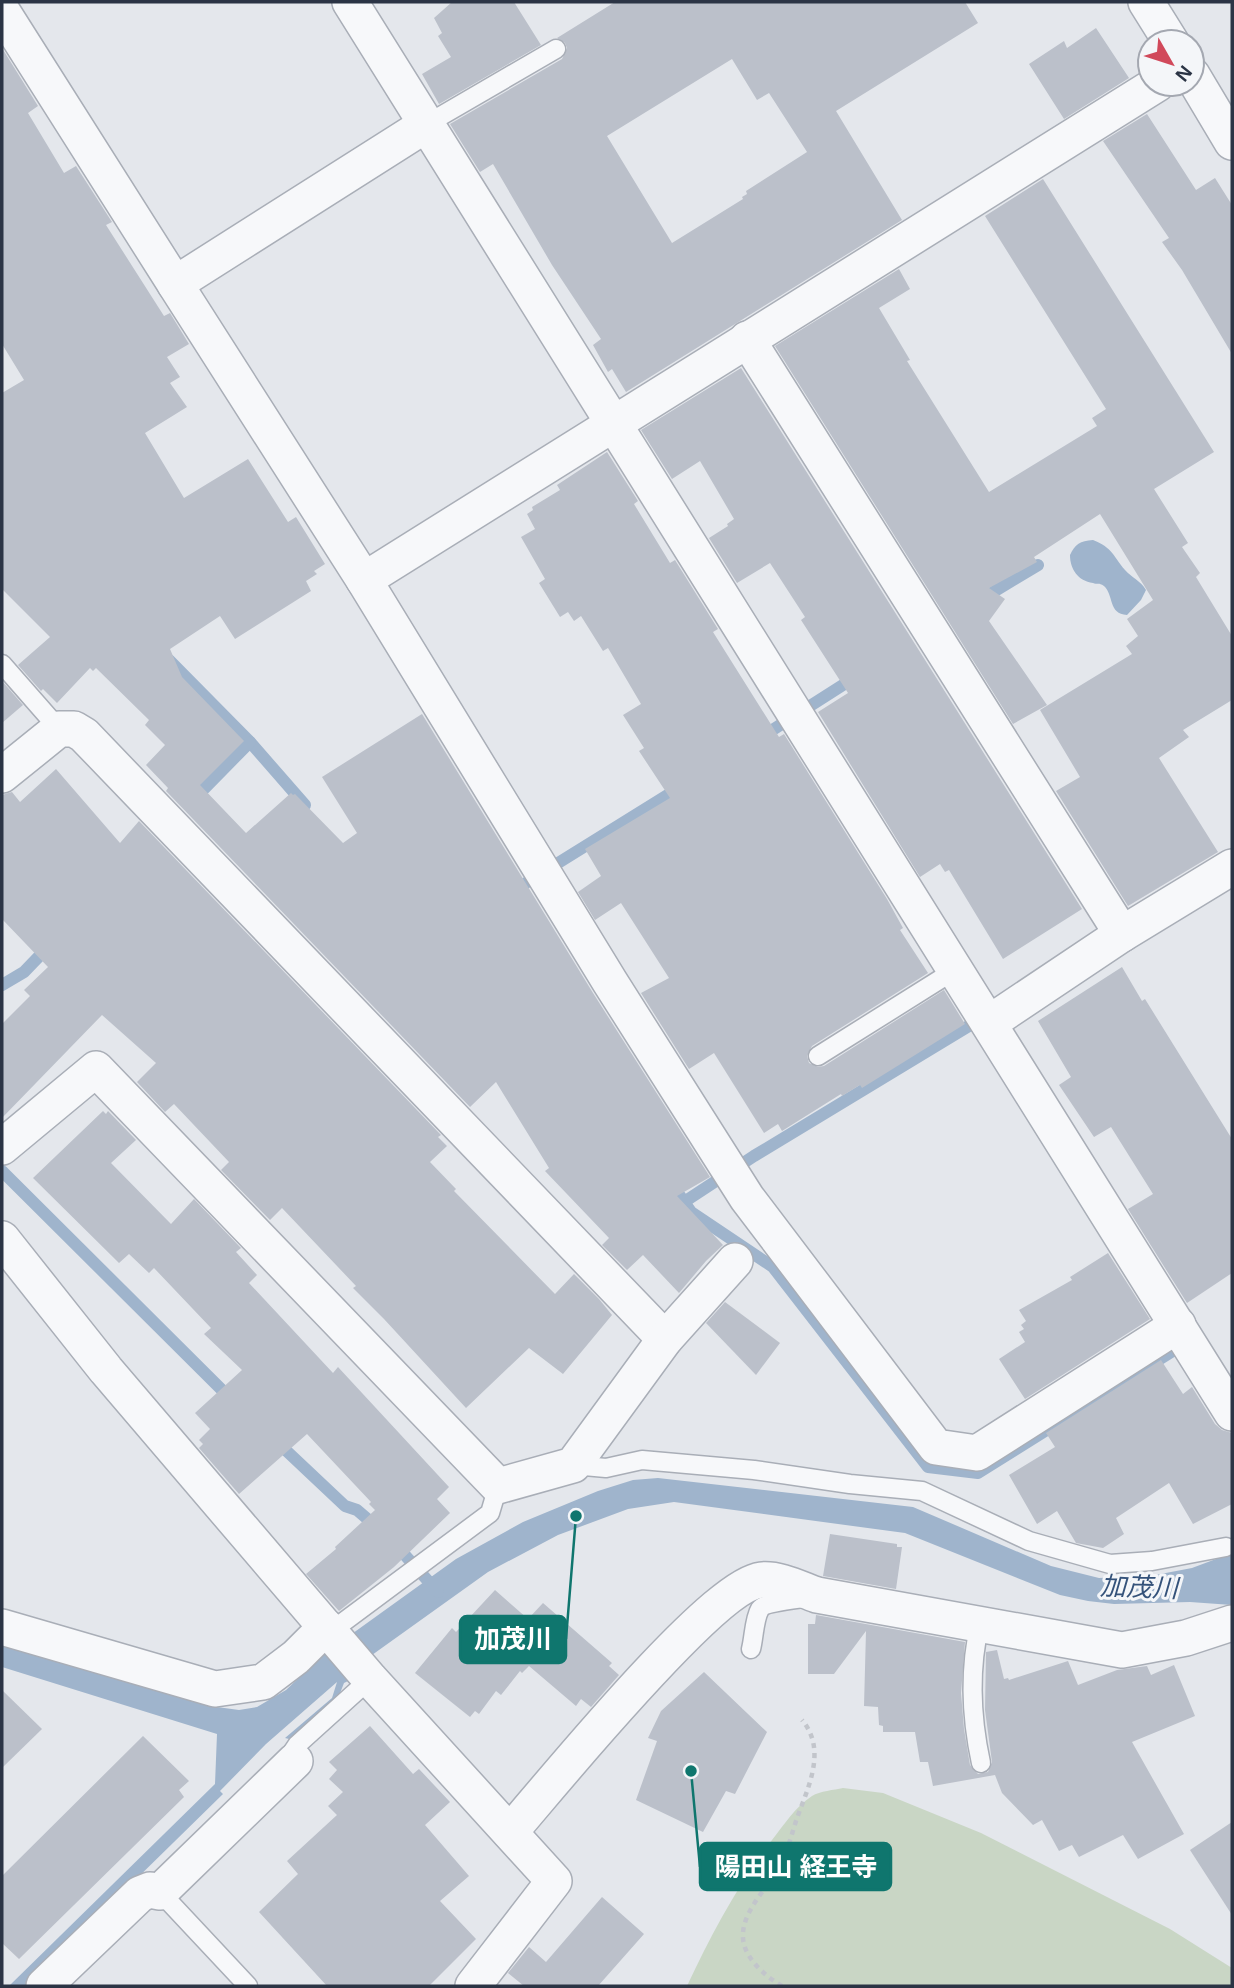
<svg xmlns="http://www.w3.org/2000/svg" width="1234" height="1988" font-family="Helvetica,'Noto Sans JP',sans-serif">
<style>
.green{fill:#c9d6c5}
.water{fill:#9fb4cc}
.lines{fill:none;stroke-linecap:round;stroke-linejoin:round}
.stream{stroke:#9fb4cc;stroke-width:12}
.building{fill:#bbc0ca;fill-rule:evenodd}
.lane-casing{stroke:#a9aeb7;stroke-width:21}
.street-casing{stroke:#a9aeb7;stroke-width:38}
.path{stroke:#c2c5cb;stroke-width:4.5;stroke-dasharray:5 5;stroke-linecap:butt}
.lane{stroke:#f7f8fa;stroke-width:18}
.street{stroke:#f7f8fa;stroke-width:35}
.labels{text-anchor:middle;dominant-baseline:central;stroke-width:6;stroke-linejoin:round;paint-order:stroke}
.water-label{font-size:26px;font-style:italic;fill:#34527a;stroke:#f4f6f9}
.leader{fill:none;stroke:#0f766e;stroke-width:2.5}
.callout-dot{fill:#0f766e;stroke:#f4f6f9;stroke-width:2.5}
.callout{fill:#0f766e;stroke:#0f766e;stroke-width:2.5}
.callout-label{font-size:26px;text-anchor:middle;font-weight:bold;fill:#fff}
</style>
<rect width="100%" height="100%" fill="#e4e7ec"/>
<!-- green -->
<path class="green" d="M 843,1788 L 883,1793 L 981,1833 L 1170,1929 L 1232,1968 L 1232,1986 L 687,1986 C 711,1935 737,1886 772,1840 C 784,1825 795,1807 812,1796 C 820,1791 834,1790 843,1788 Z"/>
<!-- water -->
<g class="water">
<path d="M 1093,540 C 1113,548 1113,556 1125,570 C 1132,578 1140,580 1146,590 L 1141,600 L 1127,615 C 1108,614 1114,595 1104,586 C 1098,582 1099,585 1093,583 C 1078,581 1070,569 1070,555 C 1075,544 1080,541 1093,540 Z"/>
<path d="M 658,1478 L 913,1507 L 1051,1566 L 1099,1578 L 1150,1576 L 1192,1568 L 1232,1553 L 1232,1605 L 1190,1602 L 1114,1604 L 1088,1601 L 1060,1595 L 905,1533 L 674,1502 L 628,1509 L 558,1535 L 488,1572 L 372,1655 L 354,1678 L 344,1683 L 337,1701 L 293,1740 L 285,1738 L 332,1698 L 337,1682 L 266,1744 L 220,1791 L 223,1794 L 27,1986 L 9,1986 L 215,1784 L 217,1734 L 2,1667 L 2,1645 L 217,1707 L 239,1710 L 257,1707 L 286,1690 L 324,1654 L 456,1559 L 523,1522 L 598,1491 L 633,1480 Z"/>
</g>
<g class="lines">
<!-- stream -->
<g class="stream">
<path d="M 980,600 L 1038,565"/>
<path d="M 169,660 L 250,742 L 305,805"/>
<path d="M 760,738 L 857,676"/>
<path d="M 194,799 L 250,742"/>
<path d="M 513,891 L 682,786"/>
<path d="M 2,985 L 24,972 L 49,946"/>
<path d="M 2,1171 L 232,1400"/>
<path d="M 671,1183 L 691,1212 L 773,1267 L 928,1467 L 978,1473 L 1176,1349"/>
<path d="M 684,1202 L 754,1156 L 972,1024"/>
<path d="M 276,1441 L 345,1506 L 357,1510 L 378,1528"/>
<path d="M 394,1543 L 438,1592"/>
</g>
</g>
<!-- building -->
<g class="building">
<path d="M 452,2 L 514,2 L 541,45 L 439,104 L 422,74 L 451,57 L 438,36 L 442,33 L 434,18 Z"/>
<path d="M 615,2 L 965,2 L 978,23 L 836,111 L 902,220 L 626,392 L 612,369 L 608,372 L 593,345 L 601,339 L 552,265 L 493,164 L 480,172 L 450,124 L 562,59 L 567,48 L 565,43 L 557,38 ZM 732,59 L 757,100 L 769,93 L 807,152 L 746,191 L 747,194 L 742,197 L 743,199 L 672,243 L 607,136 Z"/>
<path d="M 1096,28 L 1129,78 L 1064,119 L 1029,64 L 1064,41 L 1067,48 Z"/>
<path d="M 2,48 L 38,106 L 28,113 L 64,173 L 76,166 L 112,222 L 106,225 L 164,316 L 170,313 L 189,344 L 167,357 L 180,377 L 170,383 L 187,407 L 145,433 L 184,498 L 248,459 L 288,522 L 296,517 L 325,564 L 314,571 L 317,574 L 306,581 L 311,591 L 235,639 L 220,616 L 170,649 L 182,677 L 244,741 L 200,785 L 246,833 L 291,793 L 293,795 L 295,794 L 343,843 L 357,833 L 322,777 L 422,714 L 593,993 L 710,1177 L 677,1196 L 723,1245 L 706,1261 L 679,1293 L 643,1255 L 627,1270 L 602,1245 L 609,1238 L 545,1171 L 549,1168 L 496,1082 L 470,1107 L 166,791 L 168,788 L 146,765 L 165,745 L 145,725 L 149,720 L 96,668 L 93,671 L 90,668 L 57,703 L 43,689 L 41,691 L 18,665 L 50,637 L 2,589 L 2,393 L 24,380 L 2,344 Z"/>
<path d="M 1147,114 L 1196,190 L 1215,178 L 1232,205 L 1232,354 L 1182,270 L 1162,242 L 1169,238 L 1103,141 Z"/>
<path d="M 1043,179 L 1214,452 L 1154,489 L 1188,543 L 1182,547 L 1200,573 L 1196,577 L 1232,636 L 1232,700 L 1183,730 L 1189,737 L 1159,758 L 1218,852 L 1128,906 L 1056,791 L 1080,777 L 1040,710 L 1132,654 L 1126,646 L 1138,636 L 1127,619 L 1153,600 L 1100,514 L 1034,557 L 1037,562 L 989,588 L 1005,599 L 989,621 L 1047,705 L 1013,724 L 775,346 L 899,269 L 910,289 L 879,308 L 910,360 L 907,361 L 989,492 L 1097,426 L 1092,418 L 1106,409 L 985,216 Z"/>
<path d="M 741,368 L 1082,909 L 1003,959 L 949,870 L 945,872 L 940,864 L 920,877 L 818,712 L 848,693 L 801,620 L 805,617 L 770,563 L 737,583 L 709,538 L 728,526 L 727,524 L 734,519 L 700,461 L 672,479 L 641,430 Z"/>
<path d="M 607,452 L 638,501 L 634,504 L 670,563 L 675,560 L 718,629 L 713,632 L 779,737 L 784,734 L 887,899 L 903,928 L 900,930 L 928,973 L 812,1046 L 807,1056 L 809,1063 L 818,1067 L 824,1066 L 944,990 L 965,1024 L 862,1088 L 860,1085 L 842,1096 L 841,1094 L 782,1131 L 778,1124 L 764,1133 L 714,1053 L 689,1069 L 641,993 L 669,978 L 621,903 L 595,920 L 578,892 L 601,876 L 585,849 L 670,798 L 639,751 L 644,748 L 623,715 L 641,704 L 608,648 L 603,651 L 581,616 L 574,621 L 568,612 L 560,617 L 539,583 L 545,579 L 521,537 L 535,529 L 527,514 L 533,510 L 532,507 L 560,490 L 557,485 Z"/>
<path d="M 2,681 L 23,705 L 2,723 Z"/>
<path d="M 56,769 L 120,843 L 139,821 L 441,1135 L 438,1137 L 447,1146 L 430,1162 L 456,1189 L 454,1191 L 555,1294 L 574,1274 L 599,1299 L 612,1315 L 563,1374 L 529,1348 L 466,1408 L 384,1319 L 353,1288 L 356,1286 L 282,1208 L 270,1220 L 221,1170 L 229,1162 L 174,1104 L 165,1112 L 137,1082 L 156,1063 L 102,1015 L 2,1118 L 2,1024 L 30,996 L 24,990 L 48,967 L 2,919 L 2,795 L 12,792 L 20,802 Z"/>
<path d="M 1122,967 L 1142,1001 L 1145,999 L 1232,1139 L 1232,1273 L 1187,1303 L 1128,1209 L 1153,1194 L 1111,1127 L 1094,1137 L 1059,1085 L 1071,1077 L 1038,1021 Z"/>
<path d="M 103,1111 L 106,1114 L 108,1111 L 136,1140 L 111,1163 L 171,1224 L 194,1199 L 241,1248 L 236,1252 L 257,1275 L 249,1283 L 333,1373 L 338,1367 L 449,1487 L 437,1499 L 450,1513 L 394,1567 L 339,1611 L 306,1574 L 336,1549 L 335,1547 L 375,1510 L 369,1504 L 371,1502 L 307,1434 L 239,1494 L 199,1448 L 203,1444 L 199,1440 L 210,1429 L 195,1413 L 242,1370 L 204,1334 L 211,1328 L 154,1268 L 149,1273 L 129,1254 L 119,1263 L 33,1178 Z"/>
<path d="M 1108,1253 L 1150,1319 L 1025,1399 L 999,1359 L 1025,1342 L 1019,1332 L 1024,1329 L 1021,1325 L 1026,1321 L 1019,1310 L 1072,1280 L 1070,1277 Z"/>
<path d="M 725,1302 L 780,1343 L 756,1375 L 706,1323 Z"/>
<path d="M 1161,1360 L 1183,1394 L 1192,1387 L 1215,1424 L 1222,1430 L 1232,1433 L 1232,1504 L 1193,1524 L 1169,1483 L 1116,1518 L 1124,1534 L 1103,1548 L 1076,1543 L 1057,1511 L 1037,1524 L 1009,1475 L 1055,1447 L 1046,1433 Z"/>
<path d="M 830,1534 L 897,1544 L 897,1547 L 902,1547 L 896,1589 L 823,1576 Z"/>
<path d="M 495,1590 L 528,1619 L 543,1603 L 612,1663 L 609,1666 L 619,1675 L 591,1707 L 581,1699 L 576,1706 L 529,1666 L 522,1673 L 520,1671 L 501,1695 L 496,1691 L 479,1714 L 475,1711 L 470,1717 L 415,1673 L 452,1628 L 456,1632 Z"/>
<path d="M 816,1615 L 965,1642 L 961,1693 L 964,1729 L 970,1765 L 978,1774 L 988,1772 L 992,1762 L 985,1710 L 986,1652 L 997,1650 L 1004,1679 L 1008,1678 L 1009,1680 L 1068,1661 L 1078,1685 L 1117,1670 L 1147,1666 L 1151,1675 L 1174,1665 L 1195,1716 L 1132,1742 L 1184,1834 L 1138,1859 L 1123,1835 L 1079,1857 L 1072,1845 L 1059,1851 L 1042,1820 L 1033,1825 L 1002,1793 L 995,1775 L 933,1786 L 928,1762 L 920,1762 L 915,1732 L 883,1732 L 883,1726 L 879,1725 L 878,1707 L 864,1706 L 866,1631 L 834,1674 L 808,1674 L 808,1624 L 815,1624 Z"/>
<path d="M 704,1672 L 767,1732 L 735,1794 L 726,1791 L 703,1832 L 636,1800 L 657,1741 L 648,1738 L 661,1711 Z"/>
<path d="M 2,1690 L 42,1729 L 2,1768 Z"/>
<path d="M 370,1726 L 413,1774 L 419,1769 L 450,1802 L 425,1825 L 469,1876 L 440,1901 L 476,1939 L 429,1986 L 327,1986 L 259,1912 L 298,1874 L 287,1861 L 337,1815 L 328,1806 L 343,1792 L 329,1779 L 337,1770 L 329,1762 Z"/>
<path d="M 143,1736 L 189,1781 L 179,1790 L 184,1797 L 19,1959 L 2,1943 L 2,1876 Z"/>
<path d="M 1232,1822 L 1232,1915 L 1190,1850 Z"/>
<path d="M 602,1897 L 644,1934 L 598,1986 L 524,1986 L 508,1973 L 529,1947 L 546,1962 Z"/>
</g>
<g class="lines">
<defs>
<g id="lane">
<path d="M 427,124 L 556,49"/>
<path d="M 2,664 L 59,729"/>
<path d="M 818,1056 L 955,970"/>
<path d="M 573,1465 L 606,1468 L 642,1460 L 754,1470 L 850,1484 L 922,1491 L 1029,1541 L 1110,1564 L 1152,1561 L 1226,1547"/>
<path d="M 980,1623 C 969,1669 971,1717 981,1763"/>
<path d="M 330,1632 L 490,1513 L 498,1486"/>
<path d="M 751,1649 C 754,1638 754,1619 760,1609 C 765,1602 800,1599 810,1597"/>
<path d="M 295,1761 L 293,1751 L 297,1745 L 370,1679"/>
<path d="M 160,1892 L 248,1986"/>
</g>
<g id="street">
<path d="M 350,2 L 1232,1413"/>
<path d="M 1146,2 L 1171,42"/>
<path d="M 2,11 L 175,284 L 427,124"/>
<path d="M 1192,75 L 1232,142"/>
<path d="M 175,284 L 364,580 L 610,982 L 747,1198 L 936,1447 L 977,1453 L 1178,1325"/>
<path d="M 747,339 L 1122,934 L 989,1023"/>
<path d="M 364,580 L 1157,84"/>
<path d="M 2,775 L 59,729 L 74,729 L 84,735 L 665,1339"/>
<path d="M 1122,934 L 1232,867"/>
<path d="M 2,1147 L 96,1069 L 498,1486 L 573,1465 L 665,1339 L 735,1261"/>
<path d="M 2,1239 L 106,1370 L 370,1679 L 554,1881 L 473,1986"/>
<path d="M 2,1627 L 215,1689 L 263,1682 L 296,1657 L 326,1627"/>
<path d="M 510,1832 C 550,1786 712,1586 761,1580 C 779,1578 800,1589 817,1595 L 1122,1650 L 1186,1638 L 1232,1623"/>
<path d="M 44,1986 L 140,1894 L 150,1890 L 160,1892 L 295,1761"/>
</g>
</defs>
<!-- lane casing -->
<use href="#lane" class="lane-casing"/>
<!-- street casing -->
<use href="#street" class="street-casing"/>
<!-- path -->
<path class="path" d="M 782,1986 C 766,1977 744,1958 743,1938 C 741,1912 768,1888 779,1867 C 787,1852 791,1837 796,1821 C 807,1789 828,1751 802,1720"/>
<!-- lane -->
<use href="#lane" class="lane"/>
<!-- street -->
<use href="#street" class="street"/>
</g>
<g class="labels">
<!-- water labels -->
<g class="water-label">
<text transform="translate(1139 1587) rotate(2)">加茂川</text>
</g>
</g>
<!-- callouts -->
<path class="leader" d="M576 1516L566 1639M691 1771L700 1867"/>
<g class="callout-dot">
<circle cx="576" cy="1516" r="7"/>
<circle cx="691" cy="1771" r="7"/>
</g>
<g class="callout">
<rect x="460" y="1616" width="106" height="47" rx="7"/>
<rect x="700" y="1843" width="191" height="47" rx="7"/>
</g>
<g class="callout-label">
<text x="513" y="1648">加茂川</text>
<text x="796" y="1876">陽田山 経王寺</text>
</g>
<!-- border -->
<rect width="1234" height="1988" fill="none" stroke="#2b3445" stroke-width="7"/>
<!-- north arrow -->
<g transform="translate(1171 63) rotate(129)"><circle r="33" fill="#f4f6f9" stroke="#a4a8b1" stroke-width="2"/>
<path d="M0-5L12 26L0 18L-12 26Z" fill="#d1495b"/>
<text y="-10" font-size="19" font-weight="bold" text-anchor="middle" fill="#2b3445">N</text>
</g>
</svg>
